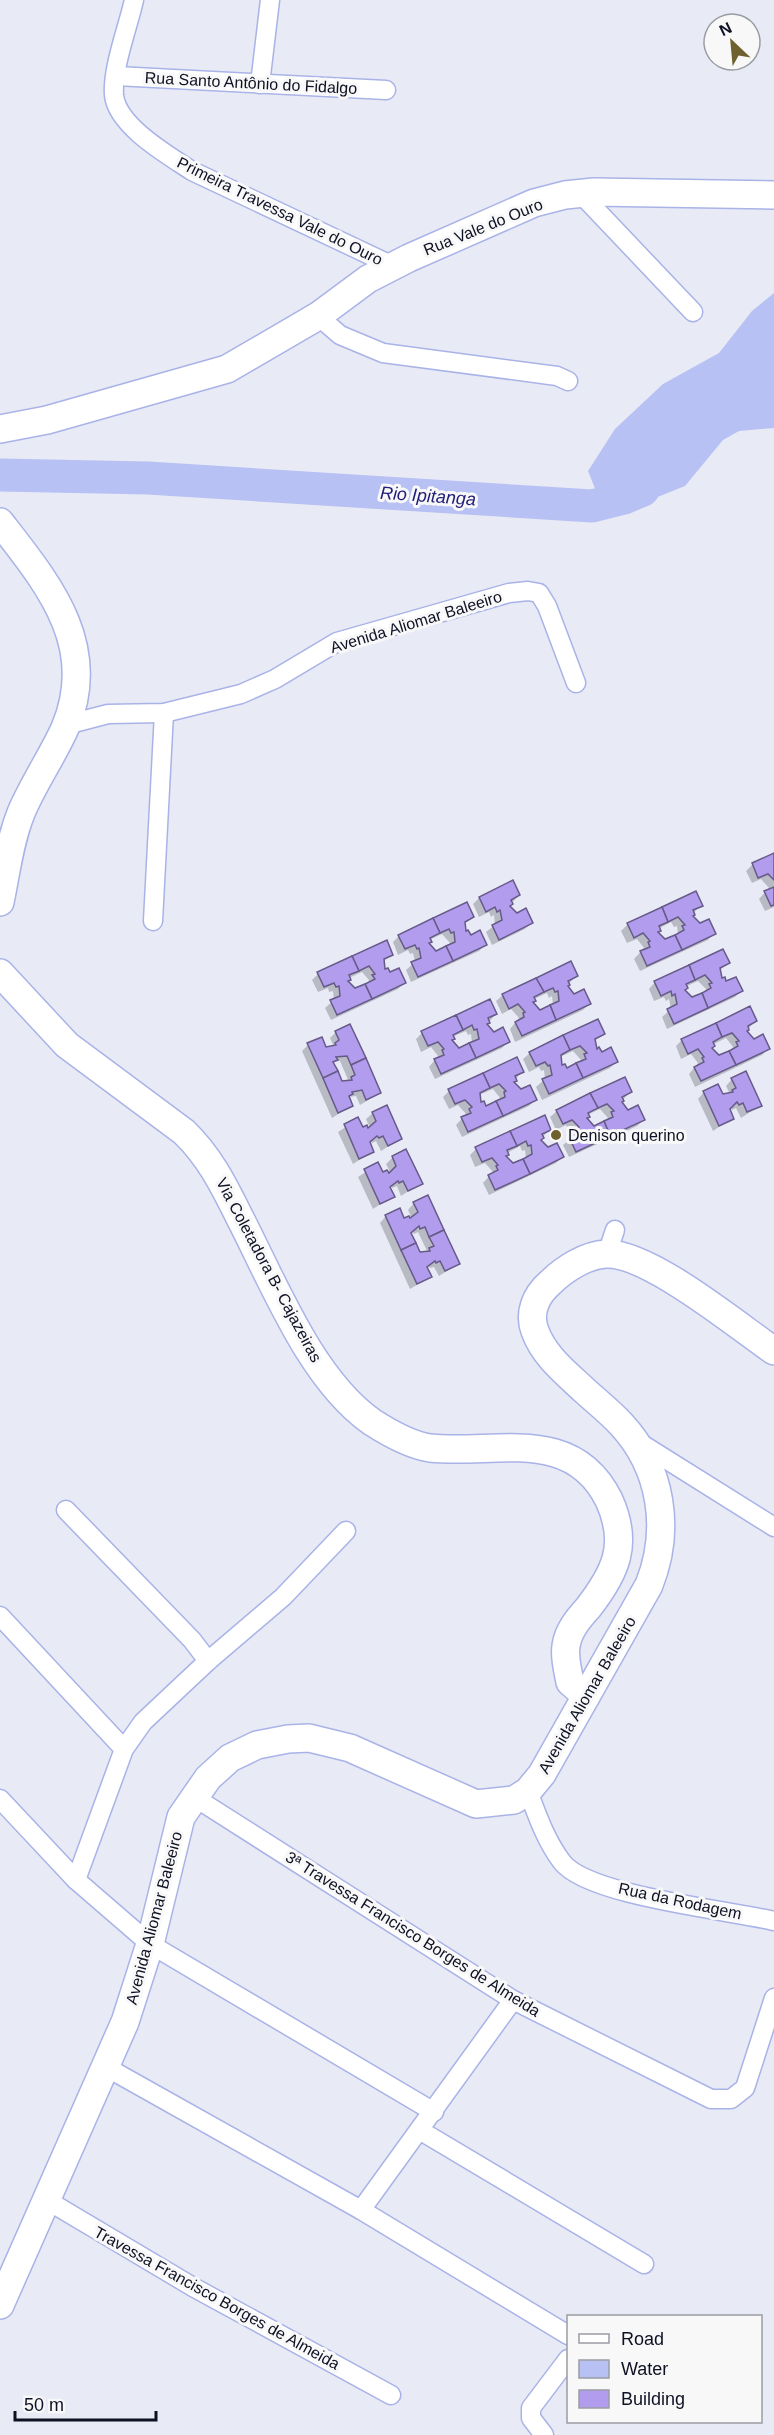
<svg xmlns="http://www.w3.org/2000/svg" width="774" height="2435" font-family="Arial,sans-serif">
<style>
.water{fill:#b7c1f3}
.shadow{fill:#0003;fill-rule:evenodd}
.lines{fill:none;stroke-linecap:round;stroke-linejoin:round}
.river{stroke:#b7c1f3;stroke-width:33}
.building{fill:#b29cee;stroke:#665a89;stroke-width:1.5}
.street-casing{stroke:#a9b3e7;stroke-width:21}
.secondary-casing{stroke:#a9b3e7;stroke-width:30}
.street{stroke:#fff;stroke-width:18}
.secondary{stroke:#fff;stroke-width:27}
.poi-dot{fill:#6e612e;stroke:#f8f8f8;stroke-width:2}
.labels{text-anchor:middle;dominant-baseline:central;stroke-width:6;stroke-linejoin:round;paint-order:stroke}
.street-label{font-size:16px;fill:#0e1123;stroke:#f8f8f8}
.poi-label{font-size:16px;fill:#0e1123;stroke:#f8f8f8;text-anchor:start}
.water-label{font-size:18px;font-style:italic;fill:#211d78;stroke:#f8f8f8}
</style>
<rect width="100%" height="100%" fill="#e8eaf5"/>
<!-- water -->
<path class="water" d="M 774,293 L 774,428 L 739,431 L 723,440 L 685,486 L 645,502 L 604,511 L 588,471 L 615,429 L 663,384 L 719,353 L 752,311 Z"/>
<!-- shadow -->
<g class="shadow">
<path d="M 774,854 L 774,907 L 765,911 L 759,899 L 769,888 L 761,879 L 752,883 L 746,871 L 752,865 Z"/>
<path d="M 513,882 L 519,895 L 509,906 L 516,915 L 531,923 L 525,929 L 492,945 L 486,932 L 495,925 L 494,915 L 491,917 L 489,912 L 479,917 L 473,904 L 479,898 Z"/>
<path d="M 701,905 L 691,916 L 699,925 L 714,933 L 708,940 L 640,971 L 634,959 L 644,948 L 637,939 L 627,943 L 621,931 L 628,924 ZM 671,922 L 674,927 L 677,926 L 678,935 L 664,941 L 659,938 L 658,929 Z"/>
<path d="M 472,917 L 463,924 L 465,934 L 485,945 L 479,951 L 411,982 L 406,970 L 415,962 L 413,953 L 410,954 L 408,950 L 398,955 L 393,942 L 399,936 ZM 442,934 L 450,943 L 449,946 L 436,953 L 428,944 L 429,940 Z"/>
<path d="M 392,954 L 383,962 L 384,972 L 405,982 L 398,989 L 331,1020 L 325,1008 L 334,1000 L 333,991 L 329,992 L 328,988 L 318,992 L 312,980 L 318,974 ZM 362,972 L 369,980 L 368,984 L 355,990 L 347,982 L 349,978 Z"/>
<path d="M 728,963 L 719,971 L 721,980 L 741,991 L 735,997 L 667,1029 L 662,1017 L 671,1009 L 669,999 L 666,1001 L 664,997 L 654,1001 L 649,989 L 655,982 ZM 698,981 L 706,989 L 705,993 L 692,999 L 684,991 L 685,987 Z"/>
<path d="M 576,976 L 566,987 L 574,996 L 589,1004 L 583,1010 L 515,1042 L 510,1029 L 519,1018 L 511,1009 L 502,1014 L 496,1001 L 503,995 ZM 547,993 L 549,998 L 552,996 L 553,1005 L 539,1012 L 534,1009 L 532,1000 Z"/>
<path d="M 496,1014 L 486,1025 L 493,1033 L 508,1042 L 502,1048 L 435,1079 L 429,1067 L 438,1056 L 431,1047 L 421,1052 L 416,1039 L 422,1033 ZM 466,1031 L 468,1035 L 471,1034 L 472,1043 L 458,1050 L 453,1047 L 452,1037 Z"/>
<path d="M 755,1021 L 745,1032 L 753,1041 L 768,1049 L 762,1055 L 695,1087 L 689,1074 L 698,1063 L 691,1054 L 681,1059 L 676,1046 L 682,1040 ZM 726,1038 L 733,1047 L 732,1051 L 718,1057 L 713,1054 L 712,1045 Z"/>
<path d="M 336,1032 L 380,1093 L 360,1105 L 356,1096 L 348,1097 L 351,1106 L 332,1118 L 302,1051 L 308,1045 L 334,1047 L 330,1038 ZM 340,1061 L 349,1082 L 341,1083 L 332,1062 Z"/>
<path d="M 603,1034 L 594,1041 L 596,1051 L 616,1062 L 610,1068 L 542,1100 L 536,1087 L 545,1079 L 544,1070 L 541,1071 L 539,1067 L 529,1072 L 523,1059 L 530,1053 ZM 573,1051 L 581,1060 L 579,1064 L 566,1070 L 561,1067 L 560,1057 Z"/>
<path d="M 522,1071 L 513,1083 L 520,1091 L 536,1099 L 529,1106 L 462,1137 L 456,1125 L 466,1114 L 458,1105 L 449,1109 L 443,1097 L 449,1091 ZM 493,1089 L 500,1098 L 499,1101 L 485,1108 L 480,1105 L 479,1095 Z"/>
<path d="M 732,1079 L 761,1105 L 741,1118 L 736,1108 L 732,1110 L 731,1107 L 728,1109 L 732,1118 L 713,1131 L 698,1099 L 704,1092 L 730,1094 L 726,1086 Z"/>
<path d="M 630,1092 L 620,1103 L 628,1111 L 643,1120 L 637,1126 L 569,1157 L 563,1145 L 573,1137 L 571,1128 L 568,1129 L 566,1125 L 556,1130 L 550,1117 L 557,1111 ZM 600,1109 L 608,1118 L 607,1121 L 594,1128 L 586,1119 L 587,1115 Z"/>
<path d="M 373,1113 L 400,1139 L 381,1151 L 376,1141 L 372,1143 L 371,1141 L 368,1143 L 372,1152 L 353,1164 L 338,1132 L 358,1119 L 362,1129 L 368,1130 L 370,1128 L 366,1119 Z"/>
<path d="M 550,1129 L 540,1140 L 547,1149 L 562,1157 L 556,1163 L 489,1195 L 483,1183 L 493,1172 L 485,1163 L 475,1167 L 470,1155 L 476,1149 ZM 520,1146 L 522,1151 L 525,1150 L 526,1159 L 513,1165 L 505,1157 L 507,1153 Z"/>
<path d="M 393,1157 L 421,1183 L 401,1196 L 397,1186 L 392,1188 L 391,1185 L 388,1188 L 393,1196 L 373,1209 L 358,1177 L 378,1164 L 382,1174 L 390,1172 L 386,1164 Z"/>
<path d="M 414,1203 L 458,1264 L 439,1276 L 434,1267 L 430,1268 L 428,1266 L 426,1268 L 430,1277 L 410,1289 L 380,1223 L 386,1216 L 412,1219 L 408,1210 ZM 412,1231 L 414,1234 L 418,1232 L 428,1253 L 420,1254 L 410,1233 Z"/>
</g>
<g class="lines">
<!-- river -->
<path class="river" d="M 0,475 L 148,478 L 592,506 L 624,498 L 643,490"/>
</g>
<!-- building -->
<g class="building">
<path d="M 774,853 L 774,880 L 768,874 L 758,878 L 752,863 Z"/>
<path d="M 513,880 L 520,895 L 511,900 L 513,904 L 510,906 L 517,913 L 526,908 L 533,923 L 499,940 L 492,925 L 502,920 L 500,910 L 497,912 L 495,907 L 486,912 L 479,897 Z"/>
<path d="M 774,887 L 774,905 L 771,906 L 764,891 Z"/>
<path d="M 696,891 L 703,906 L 693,910 L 695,915 L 693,916 L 700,923 L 709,919 L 716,934 L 682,950 L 675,935 L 684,930 L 682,926 L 685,925 L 678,917 L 668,922 L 662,907 Z"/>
<path d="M 467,902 L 474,917 L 465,922 L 466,931 L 468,930 L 471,935 L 480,930 L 487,945 L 453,961 L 446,946 L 455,942 L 454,932 L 451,933 L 449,929 L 440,933 L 433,918 Z"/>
<path d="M 662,907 L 668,922 L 659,926 L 661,931 L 658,932 L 665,939 L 675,935 L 682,950 L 647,966 L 640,951 L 650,947 L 648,942 L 650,941 L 643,933 L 634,938 L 627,923 Z"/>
<path d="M 433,918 L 440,933 L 430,938 L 432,942 L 429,943 L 436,951 L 446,946 L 453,961 L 418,977 L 411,962 L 421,958 L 419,948 L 417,949 L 415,945 L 405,949 L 398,935 Z"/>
<path d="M 387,940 L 393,955 L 384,959 L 385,969 L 388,968 L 390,972 L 399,968 L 406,983 L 372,999 L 365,984 L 375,979 L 372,975 L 375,974 L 369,966 L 359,971 L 352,956 Z"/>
<path d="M 723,949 L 730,963 L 720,968 L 722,978 L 725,977 L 726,981 L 736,977 L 743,991 L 708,1008 L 702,993 L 711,988 L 709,984 L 712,983 L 705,975 L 695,980 L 689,965 Z"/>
<path d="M 352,956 L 359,971 L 349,975 L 351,980 L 348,981 L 355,988 L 365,984 L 372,999 L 337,1015 L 330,1000 L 340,996 L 339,986 L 336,987 L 334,983 L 324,987 L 317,972 Z"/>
<path d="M 571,961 L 578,976 L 568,981 L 570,985 L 568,986 L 574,994 L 584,989 L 591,1004 L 556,1020 L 550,1005 L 559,1001 L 558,991 L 555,992 L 553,988 L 544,992 L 536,978 Z"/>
<path d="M 689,965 L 695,980 L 686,984 L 688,988 L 685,990 L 692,997 L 702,993 L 708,1008 L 674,1024 L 667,1009 L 677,1004 L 675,994 L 672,996 L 671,991 L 661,996 L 654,981 Z"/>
<path d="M 536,978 L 544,992 L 534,997 L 536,1001 L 533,1002 L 540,1010 L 550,1005 L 556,1020 L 522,1036 L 515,1022 L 524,1017 L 523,1013 L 525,1012 L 518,1004 L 509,1009 L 502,994 Z"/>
<path d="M 490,999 L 497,1014 L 488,1018 L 490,1023 L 487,1024 L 494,1032 L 503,1027 L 510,1042 L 476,1058 L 469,1043 L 479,1039 L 477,1029 L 474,1030 L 472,1025 L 463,1030 L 456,1015 Z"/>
<path d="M 750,1006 L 757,1021 L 748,1026 L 749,1030 L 747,1031 L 754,1039 L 763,1034 L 770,1049 L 736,1065 L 729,1051 L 738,1046 L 736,1042 L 739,1041 L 732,1033 L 722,1037 L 716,1023 Z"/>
<path d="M 456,1015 L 463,1030 L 453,1035 L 455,1039 L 452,1040 L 459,1048 L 469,1043 L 476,1058 L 441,1074 L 434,1059 L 444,1055 L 442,1050 L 444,1049 L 438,1042 L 428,1046 L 421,1031 Z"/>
<path d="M 598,1019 L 605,1034 L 595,1039 L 597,1049 L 599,1047 L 602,1052 L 611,1047 L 618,1062 L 583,1078 L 576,1063 L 586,1059 L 584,1054 L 587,1053 L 580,1046 L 570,1050 L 563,1035 Z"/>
<path d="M 716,1023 L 722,1037 L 713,1042 L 715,1046 L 712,1048 L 719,1055 L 729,1051 L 736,1065 L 701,1081 L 694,1067 L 704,1062 L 702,1058 L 704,1057 L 698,1049 L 688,1054 L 681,1039 Z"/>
<path d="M 350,1024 L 366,1058 L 351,1065 L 347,1056 L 336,1057 L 338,1060 L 333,1062 L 338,1071 L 323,1078 L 307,1043 L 322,1037 L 326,1047 L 336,1045 L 335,1043 L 339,1040 L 335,1031 Z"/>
<path d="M 563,1035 L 570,1050 L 561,1055 L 562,1065 L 565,1064 L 567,1068 L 576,1063 L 583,1078 L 549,1094 L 542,1079 L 552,1075 L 550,1065 L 548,1066 L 545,1062 L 536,1066 L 529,1052 Z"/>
<path d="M 517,1057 L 524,1072 L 515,1076 L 517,1081 L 514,1082 L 521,1089 L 530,1085 L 537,1100 L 503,1116 L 496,1101 L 505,1097 L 504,1092 L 506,1091 L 499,1084 L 490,1088 L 483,1073 Z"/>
<path d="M 366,1058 L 381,1093 L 366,1100 L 362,1090 L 352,1092 L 353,1094 L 349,1096 L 353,1106 L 338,1113 L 323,1078 L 338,1071 L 342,1081 L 352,1080 L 351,1077 L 355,1075 L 351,1065 Z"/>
<path d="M 746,1071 L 762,1106 L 747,1112 L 743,1103 L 739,1105 L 737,1102 L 730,1109 L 734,1119 L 719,1126 L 703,1091 L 718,1084 L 723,1094 L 733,1092 L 732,1090 L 736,1088 L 731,1078 Z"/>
<path d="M 483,1073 L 490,1088 L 480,1093 L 481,1102 L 484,1101 L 486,1106 L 496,1101 L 503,1116 L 468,1132 L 461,1117 L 471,1113 L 469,1109 L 472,1107 L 465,1100 L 455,1104 L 448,1089 Z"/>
<path d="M 625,1077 L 632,1092 L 622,1097 L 624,1101 L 622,1102 L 628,1110 L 638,1105 L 645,1120 L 610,1136 L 604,1121 L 613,1117 L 611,1112 L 614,1111 L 607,1104 L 598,1108 L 590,1093 Z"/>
<path d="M 590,1093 L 598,1108 L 588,1113 L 590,1117 L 587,1118 L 594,1126 L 604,1121 L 610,1136 L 576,1152 L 569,1137 L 579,1133 L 577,1129 L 579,1127 L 572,1120 L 563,1124 L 556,1110 Z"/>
<path d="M 387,1105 L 402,1139 L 388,1146 L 383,1136 L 379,1138 L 377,1136 L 370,1142 L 374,1152 L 359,1159 L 344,1124 L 358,1117 L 363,1127 L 367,1125 L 368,1128 L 376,1121 L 372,1112 Z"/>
<path d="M 545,1115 L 551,1130 L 542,1134 L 544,1138 L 541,1140 L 548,1147 L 557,1143 L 564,1157 L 530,1174 L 523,1159 L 532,1154 L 531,1145 L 528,1146 L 526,1141 L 517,1146 L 510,1131 Z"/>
<path d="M 510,1131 L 517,1146 L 507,1150 L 509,1155 L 506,1156 L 513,1163 L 523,1159 L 530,1174 L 495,1190 L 488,1175 L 498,1170 L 496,1166 L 498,1165 L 492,1158 L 482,1162 L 475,1147 Z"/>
<path d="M 406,1149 L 423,1184 L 408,1191 L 403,1181 L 399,1183 L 398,1181 L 390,1187 L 395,1197 L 380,1204 L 364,1169 L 378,1162 L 383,1172 L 387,1170 L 389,1173 L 396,1166 L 392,1156 Z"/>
<path d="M 428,1195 L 444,1230 L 429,1237 L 425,1227 L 420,1229 L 419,1226 L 411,1233 L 416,1243 L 401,1250 L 385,1215 L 400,1208 L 404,1218 L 409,1216 L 410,1218 L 418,1212 L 413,1202 Z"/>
<path d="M 444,1230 L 460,1264 L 445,1271 L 440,1261 L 436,1263 L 435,1261 L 427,1267 L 432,1277 L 417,1284 L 401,1250 L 416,1243 L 420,1252 L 430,1251 L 429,1248 L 434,1246 L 429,1237 Z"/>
</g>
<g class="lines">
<defs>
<g id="street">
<path d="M 134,0 C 128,27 112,68 114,95 C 117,126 168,155 192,171 L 393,266"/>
<path d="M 116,76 L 386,90"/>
<path d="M 260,84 L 270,0"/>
<path d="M 581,194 L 693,312"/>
<path d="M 318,316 L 340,335 L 383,353 L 557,376 L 568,381"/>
<path d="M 66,725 L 108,714 L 164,713 L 241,694 L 275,679 L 337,642 L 509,593 L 528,591 L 539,593 L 547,606 L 576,683"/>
<path d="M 153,921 L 164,713"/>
<path d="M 607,1254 L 615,1230"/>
<path d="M 637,1441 L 774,1527"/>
<path d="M 66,1510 L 192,1640 L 208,1661"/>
<path d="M 0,1616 L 124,1749"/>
<path d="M 528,1791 C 537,1815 546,1841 562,1862 C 588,1896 729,1910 774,1921"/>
<path d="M 194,1797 L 513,2000 L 711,2099 L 731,2099 L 745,2088 L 774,1998"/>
<path d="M 0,1799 L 76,1880 L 150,1944 L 434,2112"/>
<path d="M 76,1880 L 124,1749 L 143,1722 L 208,1661 L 283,1597 L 346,1531"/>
<path d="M 106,2067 L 361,2210 L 513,2000"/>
<path d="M 421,2131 L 644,2264"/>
<path d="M 45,2199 L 193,2287 L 391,2395"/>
<path d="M 361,2210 L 568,2335"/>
<path d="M 544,2435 L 531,2418 L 531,2408 L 568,2359"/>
</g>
<g id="secondary">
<path d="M 0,429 L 47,420 L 227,369 L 318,316 L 368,279 L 409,258 L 534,203 L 565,195 L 594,192 L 774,195"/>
<path d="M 0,522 C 48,584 100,645 65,728 C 52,757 33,784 21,813 C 10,840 6,873 0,902"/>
<path d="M 0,973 L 67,1045 L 184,1132 C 210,1157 224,1186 240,1218 C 274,1284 311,1379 372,1422 C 389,1433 410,1445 430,1448 C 495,1455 572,1425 609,1500 C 629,1544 616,1572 588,1608 C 578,1619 568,1631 566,1646 C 564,1658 568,1671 570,1682 L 586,1696"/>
<path d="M 0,2305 L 125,2022 L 150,1944 L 181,1817 L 208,1778 L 230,1758 L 257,1745 L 288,1739 L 309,1738 L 350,1748 L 476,1804 L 514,1800 L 528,1791 L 542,1774 L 649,1585 C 671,1530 662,1468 621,1424 C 610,1412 596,1401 584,1390 C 566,1373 544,1356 535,1331 C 528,1313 536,1295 550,1283 C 564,1269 586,1255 606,1254 C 648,1252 738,1326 774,1351"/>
</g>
</defs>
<!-- street casing -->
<use href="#street" class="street-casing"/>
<!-- secondary casing -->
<use href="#secondary" class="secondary-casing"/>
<!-- street -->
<use href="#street" class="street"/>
<!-- secondary -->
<use href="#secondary" class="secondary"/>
</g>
<!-- markers -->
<circle class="poi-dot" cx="556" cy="1135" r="6"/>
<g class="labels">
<!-- street labels -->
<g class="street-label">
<text transform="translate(251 83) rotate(3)">Rua Santo Antônio do Fidalgo</text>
<text transform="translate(280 211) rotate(26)">Primeira Travessa Vale do Ouro</text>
<text transform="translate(483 227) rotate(-22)">Rua Vale do Ouro</text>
<text transform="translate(416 622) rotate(-17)">Avenida Aliomar Baleeiro</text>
<text transform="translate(269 1270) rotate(62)">Via Coletadora B- Cajazeiras</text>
<text transform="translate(587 1695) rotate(-60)">Avenida Aliomar Baleeiro</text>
<text transform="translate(680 1901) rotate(12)">Rua da Rodagem</text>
<text transform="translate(154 1918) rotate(-75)">Avenida Aliomar Baleeiro</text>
<text transform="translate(413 1934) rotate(32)">3ª Travessa Francisco Borges de Almeida</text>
<text transform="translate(217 2298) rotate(29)">Travessa Francisco Borges de Almeida</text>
</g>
<!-- poi labels -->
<g class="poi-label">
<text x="568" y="1135">Denison querino</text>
</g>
<!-- water labels -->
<g class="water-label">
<text transform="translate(428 496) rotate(4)">Rio Ipitanga</text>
</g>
</g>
<!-- legend -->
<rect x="567" y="2315" width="195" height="108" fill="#f8f8f8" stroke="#9a9ca3" stroke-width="1.5"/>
<rect x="579" y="2334" width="30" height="9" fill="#ffffff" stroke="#9a9ca3" stroke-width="1.5"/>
<text x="621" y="2345" font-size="18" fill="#0e1123">Road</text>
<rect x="579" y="2360" width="30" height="18" fill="#b7c1f3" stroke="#9a9ca3" stroke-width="1.5"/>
<text x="621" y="2375" font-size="18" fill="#0e1123">Water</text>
<rect x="579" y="2390" width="30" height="18" fill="#b29cee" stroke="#9a9ca3" stroke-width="1.5"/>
<text x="621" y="2405" font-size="18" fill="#0e1123">Building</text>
<!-- north arrow -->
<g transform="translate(732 42) rotate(334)"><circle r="28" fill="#f8f8f8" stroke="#9a9ca3" stroke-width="1.5"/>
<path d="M0-4.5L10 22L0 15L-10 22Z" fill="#6e612e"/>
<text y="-9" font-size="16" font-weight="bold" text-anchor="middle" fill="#0e1123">N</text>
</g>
<!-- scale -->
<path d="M15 2411v9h141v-9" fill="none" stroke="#0e1123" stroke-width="3"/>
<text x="24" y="2411" font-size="18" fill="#0e1123" stroke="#f8f8f8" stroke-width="4.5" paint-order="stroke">50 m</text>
</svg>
